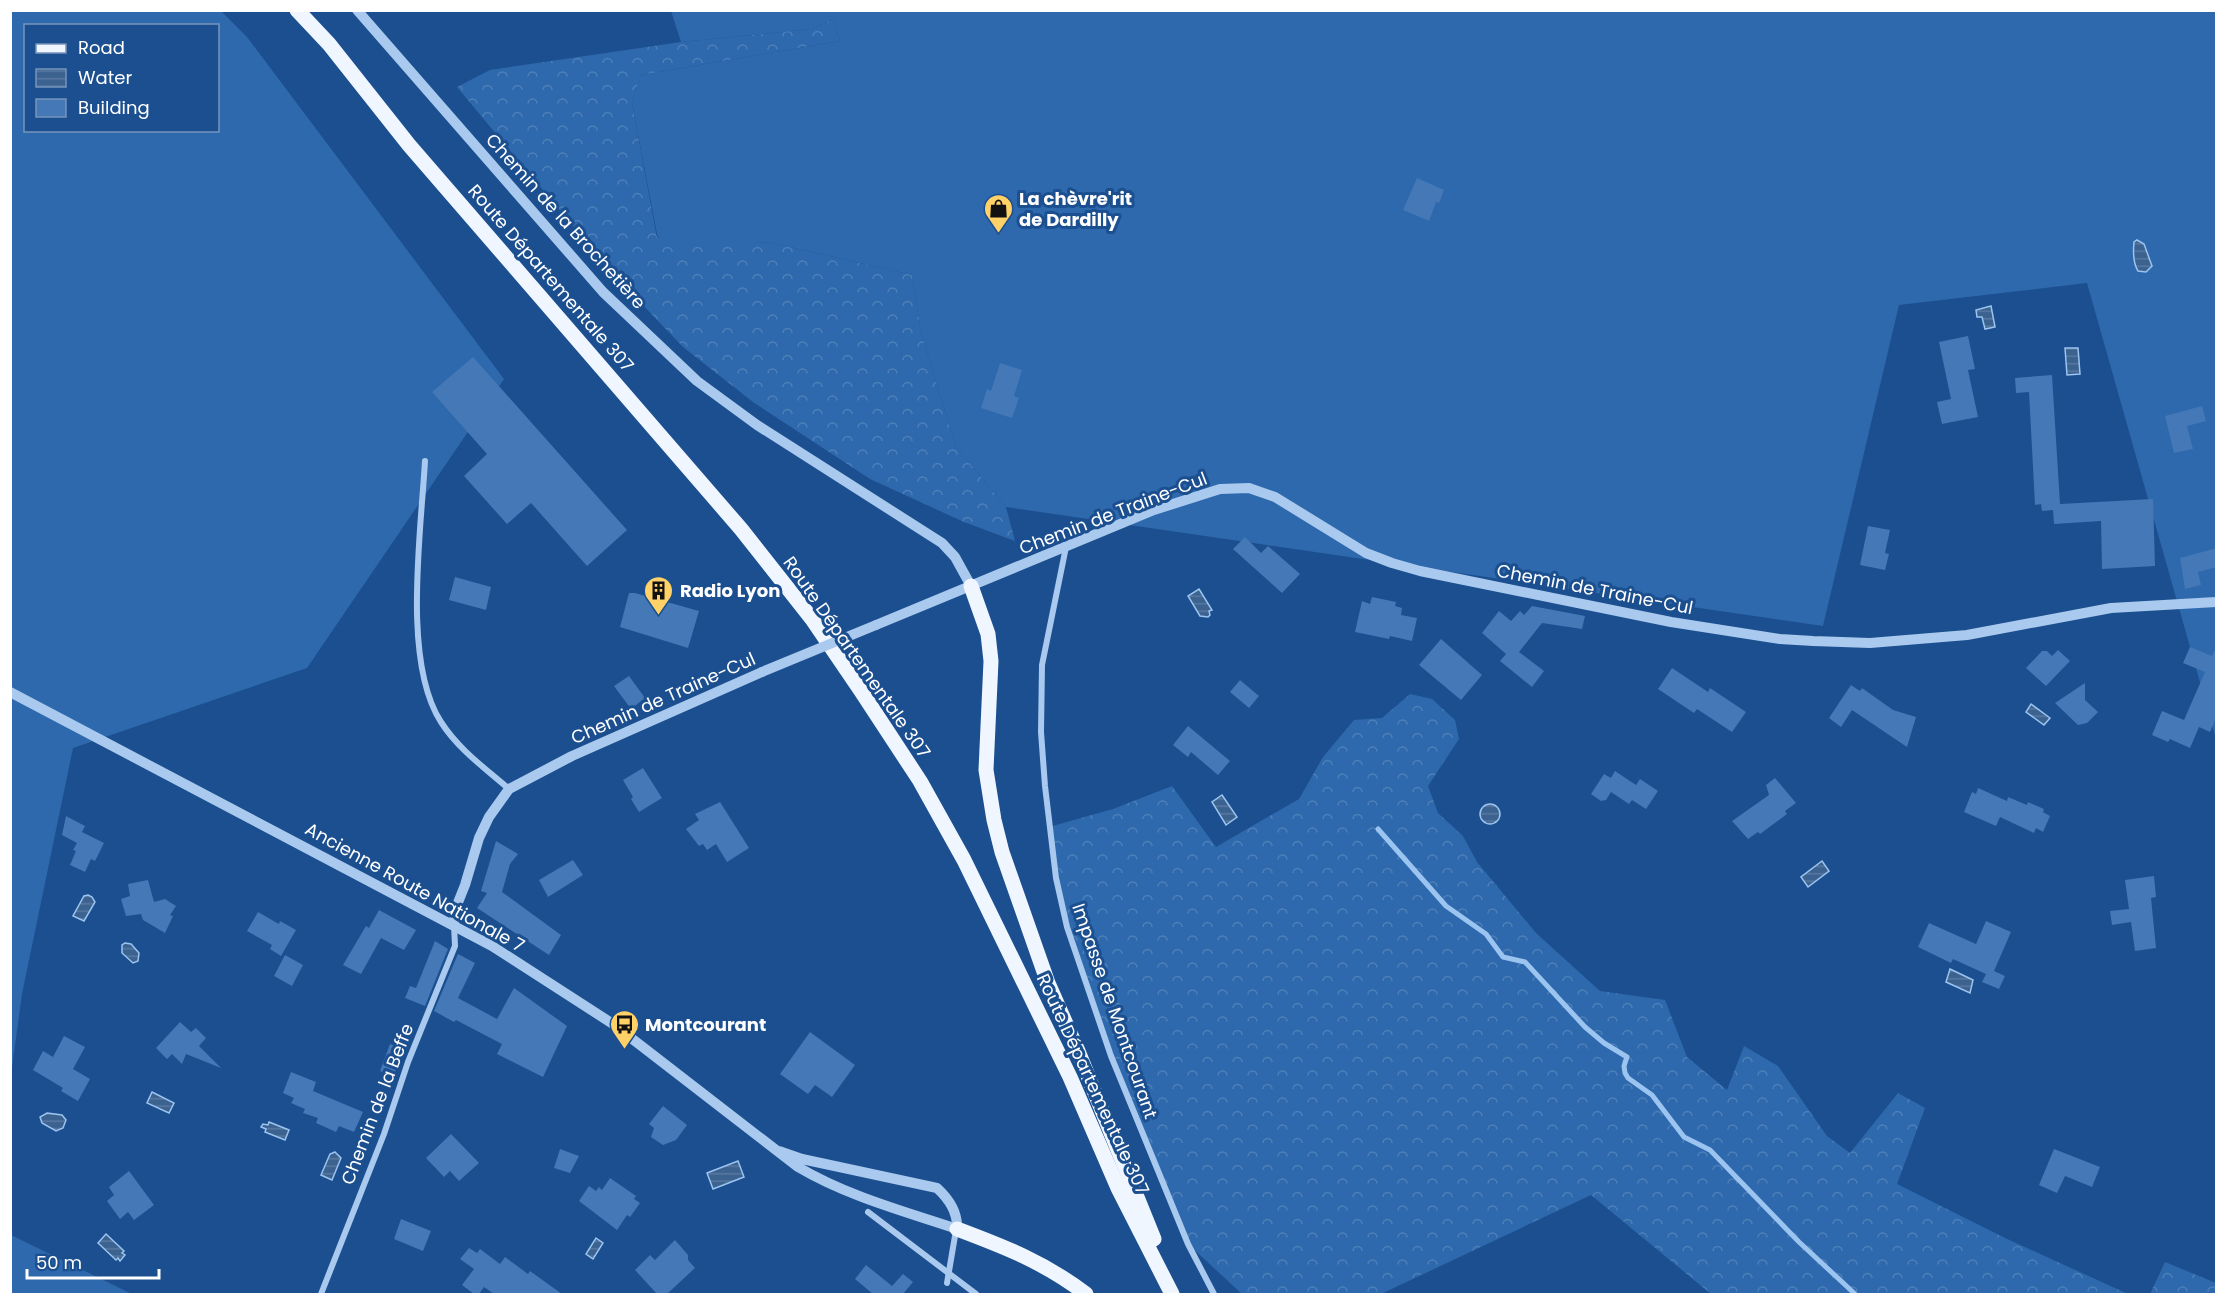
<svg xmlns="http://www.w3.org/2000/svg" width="2227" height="1305" font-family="Poppins,sans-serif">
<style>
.grass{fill:#2e69ad;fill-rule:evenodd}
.forest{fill:url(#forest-crowns)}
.water{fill:url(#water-rules);stroke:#9cc4f0;stroke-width:1.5}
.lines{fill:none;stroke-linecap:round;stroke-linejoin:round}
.stream{stroke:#9cc4f0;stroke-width:5}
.building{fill:#4478b7}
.minor{stroke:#a9c9ee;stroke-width:6}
.tertiary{stroke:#a9c9ee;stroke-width:10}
.primary{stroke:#f0f6ff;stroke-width:15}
.tertiary-bridge{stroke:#a9c9ee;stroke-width:10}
.labels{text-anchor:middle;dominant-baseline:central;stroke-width:6;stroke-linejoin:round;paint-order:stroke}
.poi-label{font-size:18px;font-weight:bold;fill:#fff;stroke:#1b4f8f;text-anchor:start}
.street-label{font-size:18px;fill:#fff;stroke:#1b4f8f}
</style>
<defs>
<pattern id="forest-crowns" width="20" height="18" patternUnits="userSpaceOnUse" patternTransform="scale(1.5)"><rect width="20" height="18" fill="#2e69ad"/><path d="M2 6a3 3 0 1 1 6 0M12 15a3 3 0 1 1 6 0" fill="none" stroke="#4d80b9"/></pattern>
<pattern id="water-rules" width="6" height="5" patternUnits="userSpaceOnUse" patternTransform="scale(1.5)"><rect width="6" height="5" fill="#3c6290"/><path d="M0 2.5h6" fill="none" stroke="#597aa1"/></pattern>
</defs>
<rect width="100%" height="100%" fill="#1b4f8f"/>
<!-- grass -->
<g class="grass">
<path d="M 11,11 L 221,11 L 247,37 L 504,379 L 307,668 L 73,748 L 22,994 L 11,1075 ZM 26,26 L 218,26 L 218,130 L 26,130 Z"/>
<path d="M 671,11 L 2216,11 L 2216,739 L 2087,283 L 1899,305 L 1823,626 L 1006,507 L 956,447 L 921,332 L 912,275 L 773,243 L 658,239 L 632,103 L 641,75 L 840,41 L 833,19 L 811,29 L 681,42 Z"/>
<path d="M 10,1235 L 11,1235 L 132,1294 L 11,1294 Z"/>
</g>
<!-- forest -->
<g class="forest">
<path d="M 833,19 L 840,41 L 641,75 L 632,103 L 657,238 L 773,243 L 912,275 L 921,332 L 956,447 L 1006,507 L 1015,541 L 964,522 L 870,479 L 753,402 L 683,347 L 613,274 L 457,87 L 490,70 L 681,42 L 811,29 Z"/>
<path d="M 1410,694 L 1432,699 L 1455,720 L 1459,739 L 1428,786 L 1438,813 L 1463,836 L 1477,862 L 1536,933 L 1600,991 L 1665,1000 L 1687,1057 L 1727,1090 L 1744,1046 L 1778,1066 L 1827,1136 L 1850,1153 L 1898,1093 L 1925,1108 L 1897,1184 L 2003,1237 L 2128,1294 L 1711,1294 L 1591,1195 L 1381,1294 L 1242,1294 L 1188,1244 L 1111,1056 L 1067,927 L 1049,827 L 1113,809 L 1172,786 L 1216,847 L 1299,799 L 1323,757 L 1354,720 L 1382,718 Z"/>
<path d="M 2165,1262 L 2216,1283 L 2216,1294 L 2150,1294 Z"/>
</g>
<!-- water -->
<g class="water">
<path d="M 2137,240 L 2144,244 L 2152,266 L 2146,272 L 2138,271 C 2133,263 2133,252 2134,242 Z"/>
<path d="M 1991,306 L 1995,327 L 1985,329 L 1982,317 L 1977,317 L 1976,310 Z"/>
<path d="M 2065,348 L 2078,348 L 2080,374 L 2067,375 Z"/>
<path d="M 1199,589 L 1212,610 L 1209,611 L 1210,615 L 1208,617 L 1200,616 L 1188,596 Z"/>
<path d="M 2031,704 L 2050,718 L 2044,725 L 2026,712 Z"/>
<path d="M 1222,795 L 1237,817 L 1226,825 L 1212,802 Z"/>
<circle cx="1490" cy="814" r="10"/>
<path d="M 1822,861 L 1829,871 L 1808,887 L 1801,877 Z"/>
<path d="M 88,895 L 92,897 L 95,902 L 84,921 L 73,916 L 84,896 Z"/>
<path d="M 125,943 L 131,944 L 139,953 L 138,961 L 133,963 L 122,953 L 122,945 Z"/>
<path d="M 1950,969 L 1973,980 L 1970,993 L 1946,982 Z"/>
<path d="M 152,1092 L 174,1103 L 169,1113 L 147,1103 Z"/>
<path d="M 47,1113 L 62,1115 L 66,1120 L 63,1128 L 56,1131 L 42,1123 L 40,1117 Z"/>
<path d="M 269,1122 L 289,1130 L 285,1140 L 265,1132 L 266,1129 L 261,1127 L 263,1124 L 268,1125 Z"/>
<path d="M 335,1152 L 341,1158 L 332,1180 L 321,1175 L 330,1154 Z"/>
<path d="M 738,1161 L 744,1177 L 713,1189 L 707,1173 Z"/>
<path d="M 106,1234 L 124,1251 L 122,1253 L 125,1255 L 120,1261 L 118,1258 L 116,1260 L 98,1243 Z"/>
<path d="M 596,1238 L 603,1243 L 593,1259 L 586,1254 Z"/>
</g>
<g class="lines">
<!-- stream -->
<path class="stream" d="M 1378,829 L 1446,906 L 1486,934 L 1503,957 L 1525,962 L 1585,1027 L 1604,1043 L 1627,1057 L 1624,1066 L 1625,1073 L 1628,1078 L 1652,1095 L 1684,1137 L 1710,1150 L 1799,1242 L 1855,1294"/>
</g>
<!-- building -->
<g class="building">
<path d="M 1417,178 L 1444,190 L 1439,203 L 1436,202 L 1429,221 L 1403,210 Z"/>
<path d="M 1968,336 L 1975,369 L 1968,370 L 1978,417 L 1942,424 L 1937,402 L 1951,399 L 1939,342 Z"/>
<path d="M 473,357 L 627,530 L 587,566 L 531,503 L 507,524 L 464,476 L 487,454 L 432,392 Z"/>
<path d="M 1000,363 L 1022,370 L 1014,396 L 1019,398 L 1012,418 L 981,408 L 987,389 L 991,391 Z"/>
<path d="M 2052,375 L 2060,504 L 2153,499 L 2155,566 L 2102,569 L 2101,521 L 2054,524 L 2053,510 L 2042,511 L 2041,504 L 2035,505 L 2029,392 L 2016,393 L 2015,378 Z"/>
<path d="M 2202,406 L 2206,421 L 2187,426 L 2193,449 L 2174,453 L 2165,416 Z"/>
<path d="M 1868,526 L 1890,530 L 1885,553 L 1889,554 L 1885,570 L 1860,565 Z"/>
<path d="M 1245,537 L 1261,553 L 1268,546 L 1300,574 L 1282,593 L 1233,549 Z"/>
<path d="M 2217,548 L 2217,567 L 2198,572 L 2201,585 L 2185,589 L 2180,558 Z"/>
<path d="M 455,577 L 491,587 L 486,610 L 449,600 Z"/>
<path d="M 629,593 L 635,593 L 699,611 L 688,648 L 620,627 Z"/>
<path d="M 1372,597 L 1396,602 L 1395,606 L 1402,608 L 1401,615 L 1417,618 L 1412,641 L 1390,636 L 1389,639 L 1355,632 L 1362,601 L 1370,604 Z"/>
<path d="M 1532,606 L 1585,616 L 1582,629 L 1542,623 L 1519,652 L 1544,671 L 1532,687 L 1500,661 L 1506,654 L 1482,633 L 1499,611 L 1511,621 L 1520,611 L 1524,615 Z"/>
<path d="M 1441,639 L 1482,675 L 1461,700 L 1419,665 Z"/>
<path d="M 2217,645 L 2217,715 L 2210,732 L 2199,727 L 2190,748 L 2170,739 L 2168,742 L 2152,735 L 2162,711 L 2184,720 L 2205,672 L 2183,663 L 2190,647 L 2212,656 Z"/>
<path d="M 2058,650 L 2070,661 L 2046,686 L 2026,668 L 2042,651 L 2047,651 L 2052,656 Z"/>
<path d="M 1672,668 L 1708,692 L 1710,688 L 1746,712 L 1732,732 L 1697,709 L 1694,713 L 1658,689 Z"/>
<path d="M 629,676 L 645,698 L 631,709 L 614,686 Z"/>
<path d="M 1240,680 L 1259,696 L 1249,708 L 1230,692 Z"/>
<path d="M 2085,683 L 2085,700 L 2098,712 L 2087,723 L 2078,725 L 2055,703 Z"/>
<path d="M 1851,685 L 1860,691 L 1862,688 L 1893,710 L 1916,717 L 1907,747 L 1852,710 L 1841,727 L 1829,718 Z"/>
<path d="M 1188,726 L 1230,761 L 1218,775 L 1191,752 L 1188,757 L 1173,745 Z"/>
<path d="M 643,768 L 662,798 L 639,812 L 631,799 L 633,797 L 623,780 Z"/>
<path d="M 1615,771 L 1636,785 L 1640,779 L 1658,791 L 1646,809 L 1632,800 L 1629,804 L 1611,792 L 1606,800 L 1601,801 L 1591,794 L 1604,774 L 1611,778 Z"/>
<path d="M 1775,778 L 1796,803 L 1785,811 L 1787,814 L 1760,834 L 1758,832 L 1748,839 L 1732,821 L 1769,795 L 1766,785 Z"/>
<path d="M 1978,788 L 2007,801 L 2008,797 L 2027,805 L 2028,802 L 2044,809 L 2043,812 L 2050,816 L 2043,832 L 2036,828 L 2034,833 L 2000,817 L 1996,826 L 1964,812 L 1972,792 L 1976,794 Z"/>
<path d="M 720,802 L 749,848 L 727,862 L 716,844 L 707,850 L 703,844 L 699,846 L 686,829 L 699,820 L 695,814 Z"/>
<path d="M 66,816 L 85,826 L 79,838 L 82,832 L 104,843 L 95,861 L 91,859 L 85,872 L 70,865 L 76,851 L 73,850 L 77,843 L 62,835 Z"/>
<path d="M 496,841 L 518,854 L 510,864 L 502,892 L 561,935 L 549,955 L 477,908 L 487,893 L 481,891 Z"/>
<path d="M 573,860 L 583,875 L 548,897 L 539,880 Z"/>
<path d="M 2154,876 L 2156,897 L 2151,898 L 2156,948 L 2135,951 L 2131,922 L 2112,925 L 2110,911 L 2129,909 L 2125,880 Z"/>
<path d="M 148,880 L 154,902 L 165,899 L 176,906 L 170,915 L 173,916 L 165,933 L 143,920 L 141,914 L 126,916 L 121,899 L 130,896 L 128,884 Z"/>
<path d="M 379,910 L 416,930 L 404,950 L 381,938 L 361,974 L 343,965 L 366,926 L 369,928 Z"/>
<path d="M 258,912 L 279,924 L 280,921 L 296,930 L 281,956 L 270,949 L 272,945 L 247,931 Z"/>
<path d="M 1986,921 L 2011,932 L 1994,971 L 2005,976 L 1999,989 L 1982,982 L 1986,974 L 1953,959 L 1951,963 L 1918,947 L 1929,923 L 1976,944 Z"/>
<path d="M 435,941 L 448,949 L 425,1006 L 405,998 L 410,986 L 416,988 Z"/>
<path d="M 458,954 L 475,963 L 458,998 L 497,1019 L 514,988 L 567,1026 L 543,1077 L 497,1054 L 502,1044 L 456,1020 L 454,1022 L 434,1011 Z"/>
<path d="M 285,955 L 303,965 L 292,986 L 274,976 Z"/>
<path d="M 180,1022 L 191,1032 L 196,1028 L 206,1038 L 199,1046 L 221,1068 L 186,1054 L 182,1064 L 172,1054 L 167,1059 L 156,1048 Z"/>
<path d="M 810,1032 L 855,1065 L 832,1097 L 815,1085 L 808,1094 L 780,1074 Z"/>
<path d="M 64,1036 L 85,1047 L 73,1069 L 90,1079 L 78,1101 L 61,1091 L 63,1088 L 33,1070 L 43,1051 L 53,1057 Z"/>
<path d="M 390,1044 L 404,1049 L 393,1077 L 380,1071 Z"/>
<path d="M 291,1072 L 316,1082 L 313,1091 L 363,1112 L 354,1132 L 339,1126 L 336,1132 L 316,1123 L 318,1118 L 303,1113 L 305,1109 L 291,1103 L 294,1098 L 283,1093 Z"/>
<path d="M 663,1106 L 687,1125 L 676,1140 L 663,1145 L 651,1137 L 654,1128 L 649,1124 Z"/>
<path d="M 451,1134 L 479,1163 L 459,1181 L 450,1171 L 444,1177 L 426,1158 Z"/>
<path d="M 560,1149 L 579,1156 L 570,1173 L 554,1168 Z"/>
<path d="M 2054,1149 L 2100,1167 L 2092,1187 L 2065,1176 L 2057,1193 L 2039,1185 Z"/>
<path d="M 129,1171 L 154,1205 L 134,1220 L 128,1212 L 120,1219 L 107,1201 L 114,1195 L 109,1187 Z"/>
<path d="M 610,1178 L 636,1196 L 634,1199 L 640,1203 L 630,1217 L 627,1215 L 617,1230 L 579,1201 L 589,1186 L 596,1191 L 599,1187 L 602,1190 Z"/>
<path d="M 401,1219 L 431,1231 L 423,1251 L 394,1239 Z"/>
<path d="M 675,1240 L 688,1255 L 688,1260 L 695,1268 L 667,1294 L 657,1294 L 635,1270 L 650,1255 L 655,1260 Z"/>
<path d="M 469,1248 L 477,1253 L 480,1249 L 500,1264 L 505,1257 L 528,1274 L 530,1271 L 562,1294 L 494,1294 L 484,1287 L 479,1294 L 474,1294 L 462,1285 L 474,1269 L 460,1259 Z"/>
<path d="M 866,1265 L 892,1286 L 903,1274 L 913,1282 L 903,1294 L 873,1294 L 855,1279 Z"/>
</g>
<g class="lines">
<!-- minor -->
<g class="minor">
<path d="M 425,461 C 421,532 402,662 441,722 C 458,749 486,769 509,789"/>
<path d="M 1066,547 L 1042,665 L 1041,732 L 1045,786 L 1056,878 L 1067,927 L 1111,1056 L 1188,1244 L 1214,1294"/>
<path d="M 868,1212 L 976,1294"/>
<path d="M 947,1283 L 956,1230"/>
<path d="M 321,1294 L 384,1134 L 408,1062 L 455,946 L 454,925"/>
</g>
<!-- tertiary -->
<g class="tertiary">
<path d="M 357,10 L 603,292 L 697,381 L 757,425 L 942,543 L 955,557 L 971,586"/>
<path d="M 876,625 L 1154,510 L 1220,489 L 1249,488 L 1275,497 L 1366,553 L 1392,563 L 1420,571 L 1671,622 L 1780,639 L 1813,641 L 1870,643 L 1967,635 L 2111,608 L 2216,602"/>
<path d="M 10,692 L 492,946 L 613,1024 L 798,1167 C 847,1196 903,1211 957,1229 C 958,1212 949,1199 937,1188 L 802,1159 L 779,1151"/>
<path d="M 454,924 L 455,910 L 465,885 L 479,838 L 489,817 L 509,789 L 572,756 L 762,672"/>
</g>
<!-- primary -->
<g class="primary">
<path d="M 297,10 L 329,44 L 409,145 L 741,529 L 812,619 L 861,691 L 920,781 L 964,860 L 1070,1077 L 1118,1188 L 1172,1294"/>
<path d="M 971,586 L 988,634 L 991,661 L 986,770 L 994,820 L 1002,852 L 1048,983 L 1078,1051 L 1154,1239"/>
<path d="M 957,1229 C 1005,1247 1044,1262 1086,1294"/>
</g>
<!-- tertiary-bridge -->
<path class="tertiary-bridge" d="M 762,672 L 876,625"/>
</g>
<!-- icons -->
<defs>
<symbol id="shop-pin" viewBox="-11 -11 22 30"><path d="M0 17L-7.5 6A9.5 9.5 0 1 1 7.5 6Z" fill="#ffd166" stroke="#1b4f8f"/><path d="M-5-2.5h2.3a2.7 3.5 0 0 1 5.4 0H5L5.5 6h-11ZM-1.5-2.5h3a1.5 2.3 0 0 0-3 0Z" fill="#111"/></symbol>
<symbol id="building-pin" viewBox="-11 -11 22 30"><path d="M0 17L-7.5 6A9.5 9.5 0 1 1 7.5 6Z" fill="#ffd166" stroke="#1b4f8f"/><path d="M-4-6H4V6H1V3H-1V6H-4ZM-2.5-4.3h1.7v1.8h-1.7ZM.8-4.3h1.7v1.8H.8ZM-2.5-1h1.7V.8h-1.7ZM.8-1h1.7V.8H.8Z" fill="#111"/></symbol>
<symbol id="bus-pin" viewBox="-11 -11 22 30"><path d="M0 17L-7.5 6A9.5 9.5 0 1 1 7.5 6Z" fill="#ffd166" stroke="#1b4f8f"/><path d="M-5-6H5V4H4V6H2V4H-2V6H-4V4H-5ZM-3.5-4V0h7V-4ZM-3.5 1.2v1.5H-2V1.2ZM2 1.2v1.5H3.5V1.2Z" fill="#111"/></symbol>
</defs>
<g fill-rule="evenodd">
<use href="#shop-pin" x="982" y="192" width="33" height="45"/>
<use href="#building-pin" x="642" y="574" width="33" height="45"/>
<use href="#bus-pin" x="608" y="1008" width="33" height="45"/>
</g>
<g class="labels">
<!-- poi labels -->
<g class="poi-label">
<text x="1019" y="198">La chèvre'rit<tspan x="1019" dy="21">de Dardilly</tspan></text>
<text x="680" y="590">Radio Lyon</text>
<text x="645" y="1024">Montcourant</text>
</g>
<!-- street labels -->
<g class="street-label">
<text transform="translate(566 221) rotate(48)">Chemin de la Brochetière</text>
<text transform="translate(551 278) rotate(49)">Route Départementale 307</text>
<text transform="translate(1113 513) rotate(-21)">Chemin de Traine-Cul</text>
<text transform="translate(1595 589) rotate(11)">Chemin de Traine-Cul</text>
<text transform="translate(857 657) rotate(55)">Route Départementale 307</text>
<text transform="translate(663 698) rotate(-24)">Chemin de Traine-Cul</text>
<text transform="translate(415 887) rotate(29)">Ancienne Route Nationale 7</text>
<text transform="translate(1115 1011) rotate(71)">Impasse de Montcourant</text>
<text transform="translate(1093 1084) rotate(65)">Route Départementale 307</text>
<text transform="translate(377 1104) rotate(-69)">Chemin de la Beffe</text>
</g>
</g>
<!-- border -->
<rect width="2227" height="1305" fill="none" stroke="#ffffff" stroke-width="24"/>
<!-- legend -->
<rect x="24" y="24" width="195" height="108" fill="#1b4f8f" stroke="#7695bc" stroke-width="1.5"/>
<rect x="36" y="44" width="30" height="9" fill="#f0f6ff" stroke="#7695bc" stroke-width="1.5"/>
<text x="78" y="54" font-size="18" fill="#ffffff">Road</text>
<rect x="36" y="69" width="30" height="18" fill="url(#water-rules)" stroke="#7695bc" stroke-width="1.5"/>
<text x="78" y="84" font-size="18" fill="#ffffff">Water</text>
<rect x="36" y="99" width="30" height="18" fill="#4478b7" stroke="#7695bc" stroke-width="1.5"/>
<text x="78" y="114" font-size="18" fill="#ffffff">Building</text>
<!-- scale -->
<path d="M27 1269v9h132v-9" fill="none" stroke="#ffffff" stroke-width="3"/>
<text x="36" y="1269" font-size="18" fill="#ffffff" stroke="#1b4f8f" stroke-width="4.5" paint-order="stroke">50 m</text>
</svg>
